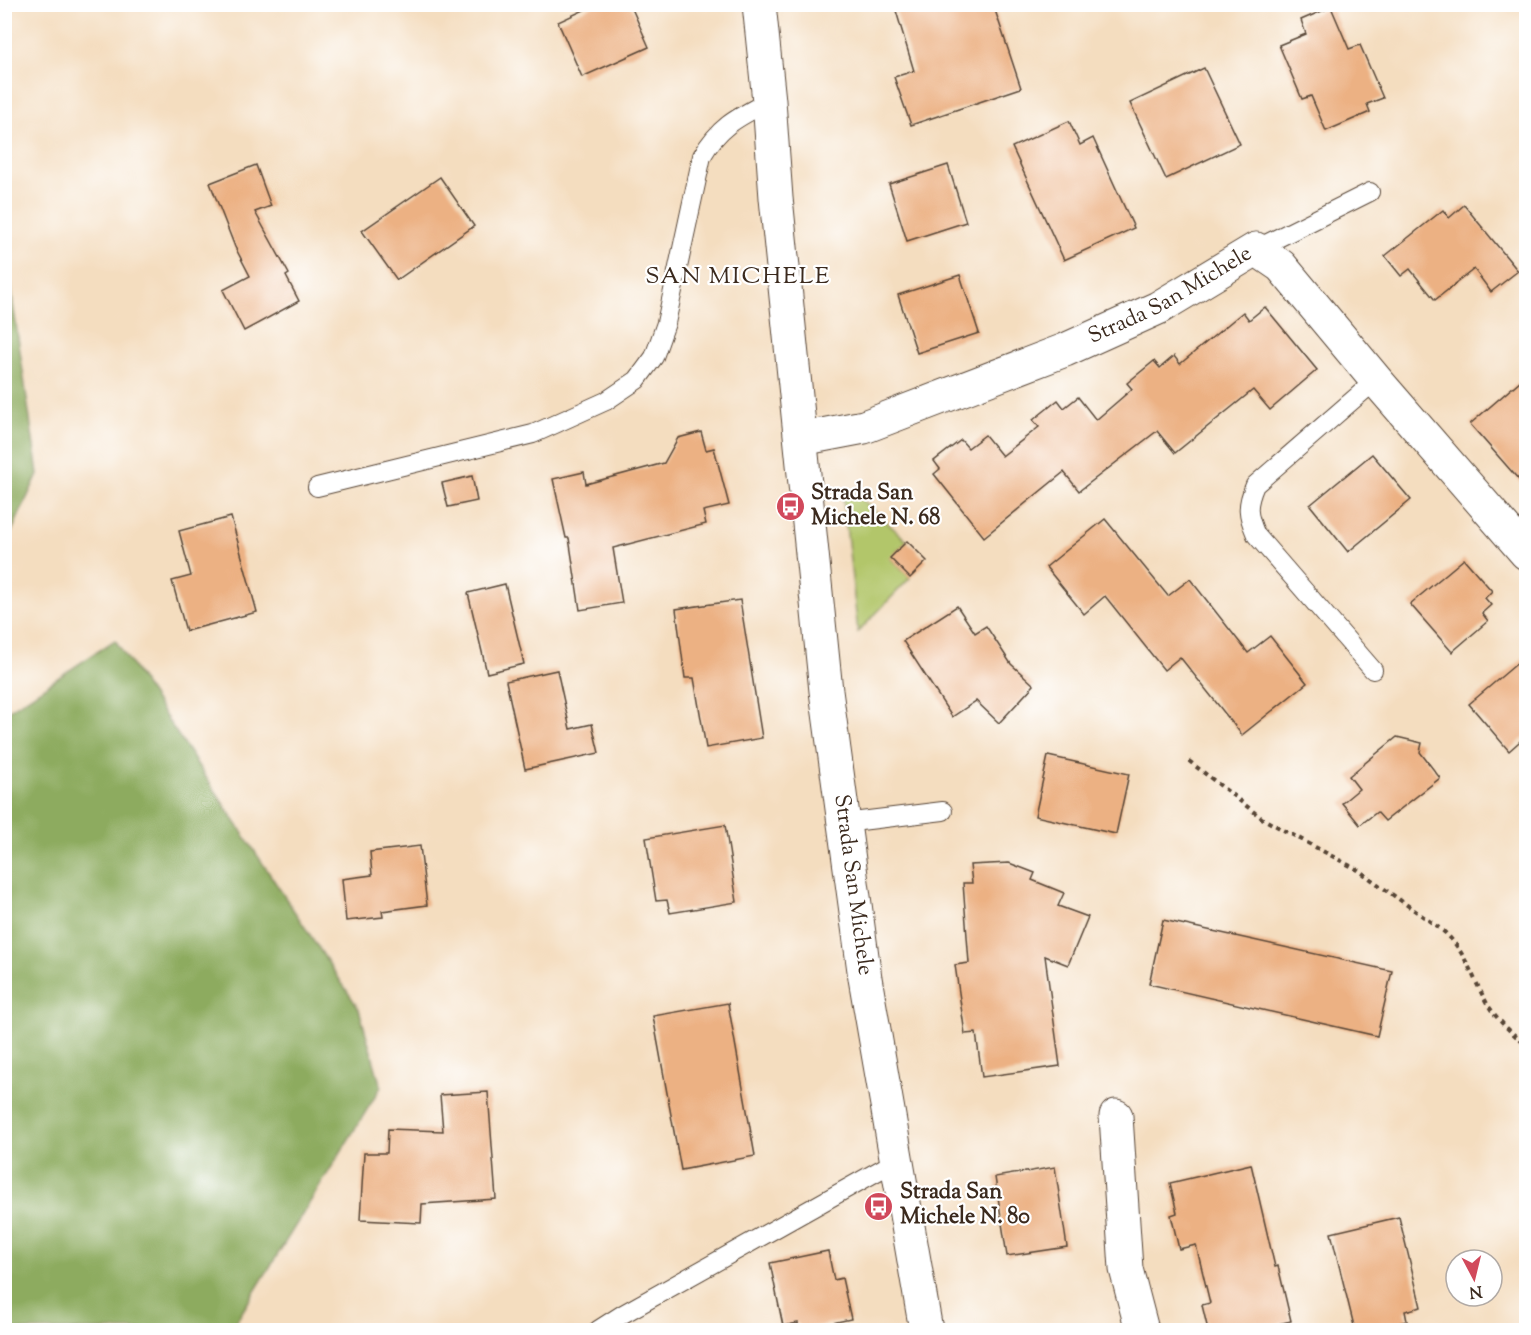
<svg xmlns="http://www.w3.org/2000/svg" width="1531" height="1335" font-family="'Sorts Mill Goudy',serif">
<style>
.green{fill:#b2c66a;stroke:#767844;stroke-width:1.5}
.forest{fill:#8dab5e;stroke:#646a3e;stroke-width:1.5}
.building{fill:#ecb183}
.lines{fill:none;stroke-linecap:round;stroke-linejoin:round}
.service-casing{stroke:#574536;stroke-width:20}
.minor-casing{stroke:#574536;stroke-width:35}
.tertiary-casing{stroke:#574536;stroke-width:35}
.path{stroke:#574536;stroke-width:4;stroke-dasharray:4.5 4.5;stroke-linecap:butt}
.service{stroke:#fff;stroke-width:18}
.minor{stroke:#fff;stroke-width:33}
.tertiary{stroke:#fff;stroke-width:33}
.labels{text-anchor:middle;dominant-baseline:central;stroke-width:4.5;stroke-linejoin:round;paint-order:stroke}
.street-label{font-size:22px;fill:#3b2a1e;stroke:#fff}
.poi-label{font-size:22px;font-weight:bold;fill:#3b2a1e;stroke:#fff;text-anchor:start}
.neighbourhood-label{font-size:24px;letter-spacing:1.5px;fill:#3b2a1e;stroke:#fff}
</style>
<rect width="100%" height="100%" fill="#fff"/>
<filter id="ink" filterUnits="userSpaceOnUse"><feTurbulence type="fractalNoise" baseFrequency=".0167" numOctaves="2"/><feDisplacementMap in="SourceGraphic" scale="12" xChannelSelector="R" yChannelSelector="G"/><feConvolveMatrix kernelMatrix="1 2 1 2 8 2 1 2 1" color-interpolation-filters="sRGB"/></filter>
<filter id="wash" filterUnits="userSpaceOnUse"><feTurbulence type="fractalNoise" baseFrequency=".008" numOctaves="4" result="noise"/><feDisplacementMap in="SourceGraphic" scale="24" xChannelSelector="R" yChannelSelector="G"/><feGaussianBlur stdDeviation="1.35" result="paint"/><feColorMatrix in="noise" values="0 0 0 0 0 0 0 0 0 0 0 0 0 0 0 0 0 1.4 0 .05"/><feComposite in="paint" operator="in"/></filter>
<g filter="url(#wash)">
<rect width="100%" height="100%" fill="#f4ddbf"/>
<!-- green -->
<path class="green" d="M 856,494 L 907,541 L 890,558 L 910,578 L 858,632 L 843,498 Z"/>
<!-- forest -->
<g class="forest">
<path d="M 4,242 L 38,474 L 5,546 L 4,546 Z"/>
<path d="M 115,640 L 359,1009 L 381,1087 L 231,1330 L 5,1330 L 5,713 Z"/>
</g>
<g id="blocks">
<!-- building -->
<g class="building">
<path d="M 597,4 L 630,4 L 649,47 L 582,77 L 558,22 Z"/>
<path d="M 894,4 L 993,4 L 1021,88 L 911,125 L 894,77 L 914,71 Z"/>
<path d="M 1331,7 L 1349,49 L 1360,45 L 1383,98 L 1367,104 L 1370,112 L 1326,131 L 1311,96 L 1302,99 L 1279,45 L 1306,34 L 1301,20 Z"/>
<path d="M 1204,68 L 1240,144 L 1166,179 L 1130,103 Z"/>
<path d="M 1069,121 L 1080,145 L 1093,138 L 1134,228 L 1064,260 L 1012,147 Z"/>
<path d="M 256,165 L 271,206 L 255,212 L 289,274 L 286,276 L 299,301 L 244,331 L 223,290 L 250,276 L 235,247 L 210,183 Z"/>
<path d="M 948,165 L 966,222 L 907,241 L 889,184 Z"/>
<path d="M 440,177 L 474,226 L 397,280 L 362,231 Z"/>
<path d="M 1464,205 L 1518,271 L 1491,292 L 1474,269 L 1435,300 L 1410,269 L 1401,276 L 1385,256 L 1443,210 L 1449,218 Z"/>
<path d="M 960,275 L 979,333 L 917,353 L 898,295 Z"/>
<path d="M 1265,307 L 1317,370 L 1270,410 L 1253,390 L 1175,453 L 1157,431 L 1079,491 L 1064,472 L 984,537 L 934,474 L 940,469 L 934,461 L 961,440 L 968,448 L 985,435 L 1002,456 L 1039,427 L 1033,420 L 1058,400 L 1064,408 L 1078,397 L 1096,420 L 1132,389 L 1127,383 L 1154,361 L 1160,368 L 1174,356 L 1180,364 L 1243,312 L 1249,320 Z"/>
<path d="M 1527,375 L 1527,489 L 1470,424 Z"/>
<path d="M 701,432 L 706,450 L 714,448 L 729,505 L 703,511 L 706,524 L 613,548 L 622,603 L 580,610 L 569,538 L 566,538 L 553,479 L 584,472 L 586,484 L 664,463 L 678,438 Z"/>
<path d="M 1372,454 L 1411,500 L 1348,552 L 1310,505 Z"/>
<path d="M 472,476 L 477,501 L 448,507 L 442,483 Z"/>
<path d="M 231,517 L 257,612 L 186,631 L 172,581 L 191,576 L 179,531 Z"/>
<path d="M 1105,519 L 1168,596 L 1190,579 L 1248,653 L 1270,636 L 1307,683 L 1242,735 L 1180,657 L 1164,670 L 1105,596 L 1084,614 L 1046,567 Z"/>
<path d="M 907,541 L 927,561 L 910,578 L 890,558 Z"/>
<path d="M 1464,559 L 1492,591 L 1485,598 L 1491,605 L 1482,613 L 1488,621 L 1452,652 L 1410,604 Z"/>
<path d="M 505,584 L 524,664 L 487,673 L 468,593 Z"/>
<path d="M 740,600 L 762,738 L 706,748 L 694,678 L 685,678 L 676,609 Z"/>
<path d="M 957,606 L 975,633 L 986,626 L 1011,664 L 1034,685 L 999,723 L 976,701 L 952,717 L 903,641 Z"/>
<path d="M 1527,655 L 1527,735 L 1509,751 L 1469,704 Z"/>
<path d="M 557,670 L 570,729 L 592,724 L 599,753 L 525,769 L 506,681 Z"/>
<path d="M 1397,737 L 1422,743 L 1420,752 L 1440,778 L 1385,821 L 1377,812 L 1360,825 L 1342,803 L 1359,789 L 1349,776 Z"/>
<path d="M 1048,756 L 1129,774 L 1116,834 L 1035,816 Z"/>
<path d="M 725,825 L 737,902 L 670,913 L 667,900 L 656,901 L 646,838 Z"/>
<path d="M 420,846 L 427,905 L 382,911 L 383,917 L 346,921 L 342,879 L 372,875 L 370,852 Z"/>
<path d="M 1009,863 L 1035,873 L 1032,880 L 1064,893 L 1058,906 L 1088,917 L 1068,965 L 1045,956 L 1060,1066 L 982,1077 L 976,1033 L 965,1034 L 955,965 L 969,963 L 963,883 L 972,883 L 970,865 Z"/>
<path d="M 1163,920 L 1392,971 L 1377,1036 L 1149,984 Z"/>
<path d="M 728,1003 L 755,1156 L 681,1170 L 653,1016 Z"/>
<path d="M 488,1092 L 496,1199 L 422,1204 L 421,1223 L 360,1220 L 364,1153 L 387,1153 L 388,1129 L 443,1131 L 440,1095 Z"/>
<path d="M 1251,1164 L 1275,1267 L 1278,1266 L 1291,1321 L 1253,1330 L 1208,1330 L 1202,1305 L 1210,1303 L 1196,1245 L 1179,1249 L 1171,1215 L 1177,1213 L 1170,1183 Z"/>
<path d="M 1055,1167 L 1067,1247 L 1007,1256 L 995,1177 Z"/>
<path d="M 1399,1217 L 1421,1307 L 1405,1311 L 1407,1321 L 1370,1330 L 1355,1330 L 1331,1233 Z"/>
<path d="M 828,1251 L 834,1280 L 842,1278 L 851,1319 L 799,1330 L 798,1323 L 783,1326 L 770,1263 Z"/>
</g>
</g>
</g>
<g filter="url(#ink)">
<use href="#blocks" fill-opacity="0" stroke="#574536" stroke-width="1.5"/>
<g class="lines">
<defs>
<g id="service">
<path d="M 1256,249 L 1370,192"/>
<path d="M 317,487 L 533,434 L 606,401 L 637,380 L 654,357 L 666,323 L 702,156 C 720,125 739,117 769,101"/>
<path d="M 1373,670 L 1256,535 C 1247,514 1246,506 1255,485 L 1376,380"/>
<path d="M 844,823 L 943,811"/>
<path d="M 598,1330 L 623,1314 L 896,1161"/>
</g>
<g id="minor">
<path id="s1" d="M 801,439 L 864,427 L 1065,350 L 1158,308 L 1256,249 L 1281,266 L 1376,380 L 1526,553"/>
<path d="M 1116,1116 L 1126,1269 L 1142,1330"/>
</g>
<g id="tertiary">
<path id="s2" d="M 759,4 L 769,101 L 776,198 L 826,691 L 865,978 L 926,1330"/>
</g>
</defs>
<!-- service casing -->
<use href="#service" class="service-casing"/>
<!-- minor casing -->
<use href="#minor" class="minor-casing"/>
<!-- tertiary casing -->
<use href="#tertiary" class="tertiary-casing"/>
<!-- path -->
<path class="path" d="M 1189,761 L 1263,819 L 1358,870 L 1442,930 C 1465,949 1473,980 1488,1005 C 1498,1021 1512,1033 1526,1045"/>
<!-- service -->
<use href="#service" class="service"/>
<!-- minor -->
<use href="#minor" class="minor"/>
<!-- tertiary -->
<use href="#tertiary" class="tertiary"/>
</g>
</g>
<!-- icons -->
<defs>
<symbol id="bus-disc" viewBox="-11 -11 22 22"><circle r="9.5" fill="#d1495b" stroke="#fff"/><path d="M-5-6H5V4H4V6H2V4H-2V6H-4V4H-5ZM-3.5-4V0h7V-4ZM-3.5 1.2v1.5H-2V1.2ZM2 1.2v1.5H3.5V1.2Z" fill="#fff"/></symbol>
</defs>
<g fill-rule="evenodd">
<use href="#bus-disc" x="774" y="490" width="33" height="33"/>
<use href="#bus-disc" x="862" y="1190" width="33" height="33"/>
</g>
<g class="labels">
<!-- street labels -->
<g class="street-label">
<text stroke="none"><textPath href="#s1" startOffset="398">Strada San Michele</textPath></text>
<text stroke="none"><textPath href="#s2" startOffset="886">Strada San Michele</textPath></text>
</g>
<!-- poi labels -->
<g class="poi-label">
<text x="811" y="494">Strada San<tspan x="811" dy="25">Michele N. 68</tspan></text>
<text x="900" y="1193">Strada San<tspan x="900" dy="25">Michele N. 80</tspan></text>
</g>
<!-- neighbourhood labels -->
<g class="neighbourhood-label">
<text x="738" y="277">SAN MICHELE</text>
</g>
</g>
<!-- margin -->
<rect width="1531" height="1335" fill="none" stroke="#fff" stroke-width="24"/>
<!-- north arrow -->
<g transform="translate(1474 1278) rotate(173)"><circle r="28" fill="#ffffff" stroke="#b1aaa5" stroke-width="1.5"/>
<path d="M0-4.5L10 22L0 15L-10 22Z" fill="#d1495b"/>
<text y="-9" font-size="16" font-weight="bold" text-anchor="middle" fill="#3b2a1e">N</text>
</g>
</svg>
